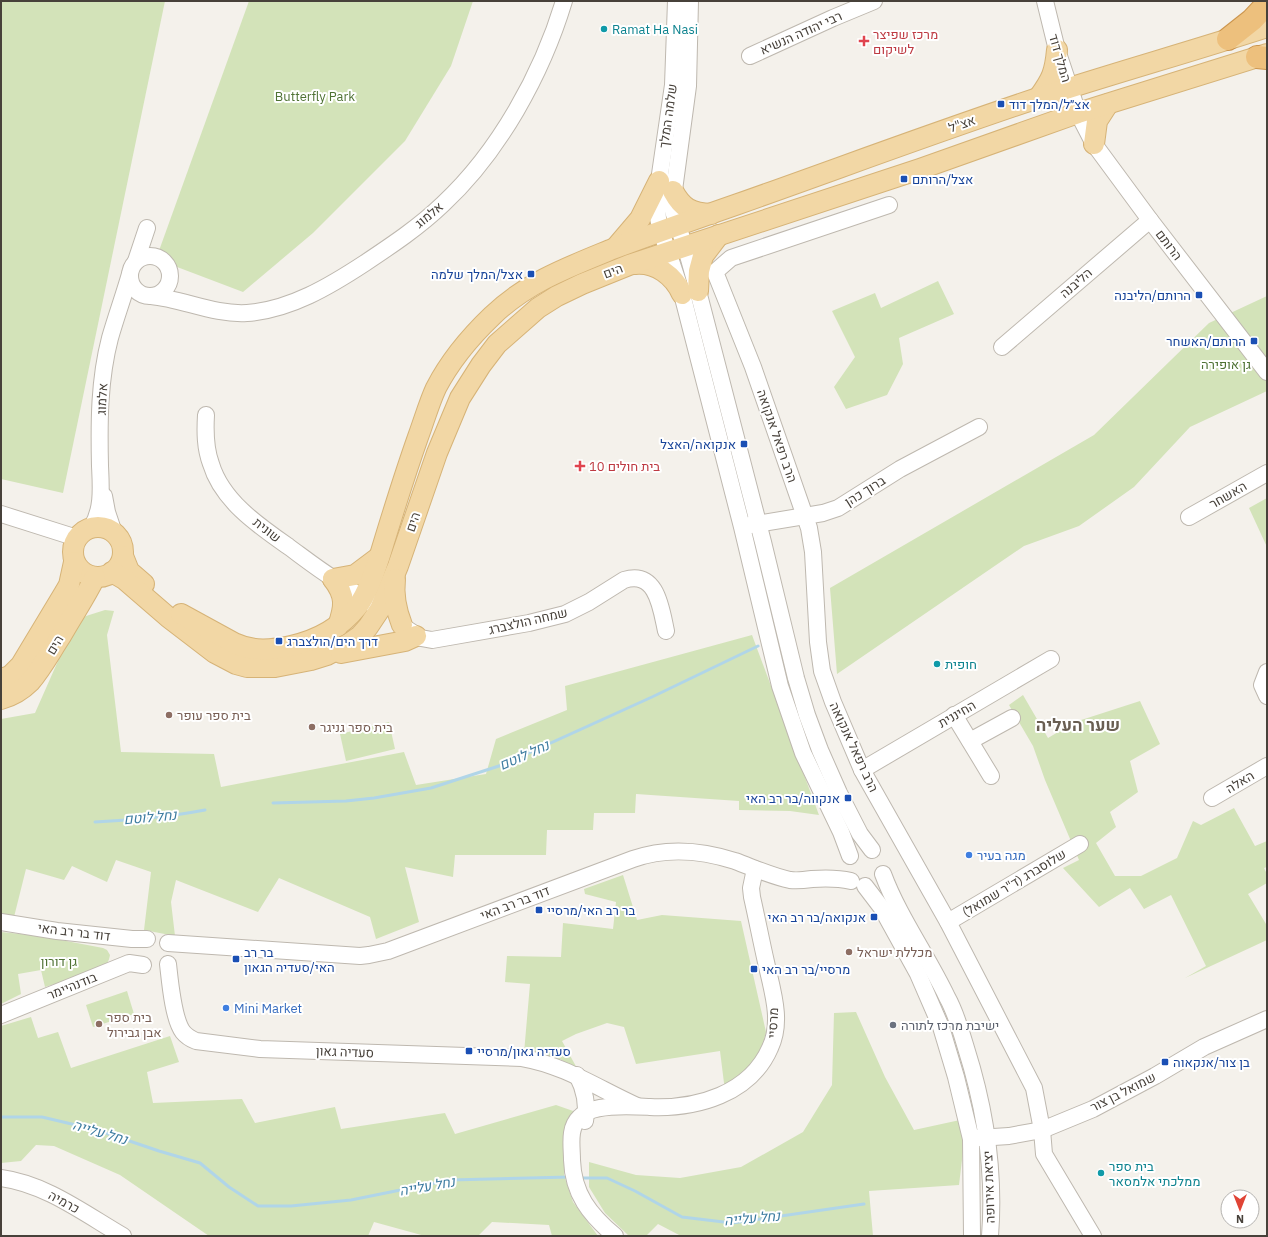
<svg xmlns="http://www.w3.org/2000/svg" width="1268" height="1237" font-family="'IBM Plex Sans',Heebo,sans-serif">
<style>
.green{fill:#d3e3b9}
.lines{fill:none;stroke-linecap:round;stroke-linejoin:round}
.stream{stroke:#b0d5e8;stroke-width:3}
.minor-casing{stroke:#beb8af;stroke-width:18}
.major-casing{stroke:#d6b377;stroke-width:22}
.highway-casing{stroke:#cb954e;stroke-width:24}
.minor{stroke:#fff;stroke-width:16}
.major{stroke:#f2d7a5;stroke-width:20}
.highway{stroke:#edc07d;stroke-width:22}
.culture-dot{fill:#0f9aa8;stroke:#fff;stroke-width:1.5}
.health-dot{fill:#e0444e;stroke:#fff;stroke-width:1.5}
.transit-dot{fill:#1a4fb4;stroke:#fff;stroke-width:1.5}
.education-dot{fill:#8d6e63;stroke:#fff;stroke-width:1.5}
.shop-dot{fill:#3f7fe0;stroke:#fff;stroke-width:1.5}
.worship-dot{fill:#6b7280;stroke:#fff;stroke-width:1.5}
.labels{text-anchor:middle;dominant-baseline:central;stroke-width:4;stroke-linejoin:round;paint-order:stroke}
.culture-label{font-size:13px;fill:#0d838f;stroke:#fff;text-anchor:start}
.street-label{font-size:13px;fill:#47413a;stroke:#fff}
.health-label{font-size:13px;fill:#be3a42;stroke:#fff;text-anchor:start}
.park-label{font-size:13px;fill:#4f7234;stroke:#fff}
.transit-label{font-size:13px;fill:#164399;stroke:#fff;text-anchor:start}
.education-label{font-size:13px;fill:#785e54;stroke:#fff;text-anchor:start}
.shop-label{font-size:13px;fill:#366cbe;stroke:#fff;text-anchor:start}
.worship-label{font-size:13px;fill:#5b616d;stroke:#fff;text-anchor:start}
.water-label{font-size:14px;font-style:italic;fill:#3d7ca0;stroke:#fff}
.district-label{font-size:17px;font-weight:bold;fill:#695e52;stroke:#fff}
</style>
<rect width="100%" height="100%" fill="#f4f1eb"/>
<!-- green -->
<g class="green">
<path d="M 1,1 L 165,1 L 63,493 L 1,479 Z"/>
<path d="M 249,1 L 473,1 L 451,66 L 405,141 L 313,233 L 243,292 L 156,259 Z"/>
<path d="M 938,281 L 954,314 L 899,338 L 903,364 L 887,395 L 846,409 L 834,387 L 855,357 L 832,311 L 875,293 L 881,308 Z"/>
<path d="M 1267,296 L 1267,391 L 1190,427 L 1134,487 L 1079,526 L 1024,546 L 837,674 L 830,588 L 1094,435 L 1209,323 Z"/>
<path d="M 1267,498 L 1267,547 L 1249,508 Z"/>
<path d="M 105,610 L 114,611 L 107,635 L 121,752 L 214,754 L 221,787 L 404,752 L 416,785 L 486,774 L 496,739 L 567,710 L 565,686 L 752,635 L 819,815 L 790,811 L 739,810 L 739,801 L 636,794 L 635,813 L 594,813 L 593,830 L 547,830 L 546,855 L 455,855 L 453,877 L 405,867 L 419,922 L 376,939 L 370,917 L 279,878 L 258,912 L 176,880 L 171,902 L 175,936 L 144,930 L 151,872 L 116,860 L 107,882 L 72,866 L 64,880 L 26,869 L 14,917 L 1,915 L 1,719 L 35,713 L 73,627 L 86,616 Z"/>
<path d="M 1023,695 L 1048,738 L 1075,722 L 1140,701 L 1160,744 L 1130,761 L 1138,792 L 1110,812 L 1116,827 L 1096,843 L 1115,876 L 1141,876 L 1177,858 L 1193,821 L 1201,825 L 1234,808 L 1255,846 L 1267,841 L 1267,867 L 1264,868 L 1267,874 L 1267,883 L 1248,894 L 1266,924 L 1267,924 L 1267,940 L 1185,978 L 1206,966 L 1171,895 L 1144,909 L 1130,888 L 1099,907 L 1063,868 L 1079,860 L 1045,780 L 1033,746 L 1009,705 Z"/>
<path d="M 389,722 L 395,749 L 346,761 L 340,734 Z"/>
<path d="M 623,875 L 637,920 L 662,915 L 741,921 L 766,1032 L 761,1051 L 751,1065 L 725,1091 L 720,1051 L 636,1064 L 624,1027 L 607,1023 L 576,1034 L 562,1041 L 578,1070 L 560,1059 L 524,1053 L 530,984 L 505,982 L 507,956 L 561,957 L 563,923 L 613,929 L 616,902 L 585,894 L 584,889 Z"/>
<path d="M 1,932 L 40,936 L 103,948 L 107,950 L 110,955 C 109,960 108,963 104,966 C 91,975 61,982 45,987 L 41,970 L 18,974 L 21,994 L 1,1004 Z"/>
<path d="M 127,991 L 134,1014 L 93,1027 L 86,1005 Z"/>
<path d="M 856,1012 L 885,1077 L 914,1130 L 960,1120 L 964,1143 L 959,1185 L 869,1191 L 873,1236 L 681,1236 L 658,1224 L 646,1236 L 629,1236 L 605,1213 L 589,1187 L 589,1162 L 636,1175 L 680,1178 L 741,1167 L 803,1132 L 832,1085 L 834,1013 Z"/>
<path d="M 31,1017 L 38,1038 L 58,1032 L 71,1068 L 170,1036 L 179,1062 L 147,1072 L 153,1103 L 242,1099 L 255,1123 L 335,1107 L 341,1129 L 445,1113 L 455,1134 L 556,1105 L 576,1112 L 565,1144 L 564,1175 L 573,1202 L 598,1236 L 552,1236 L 549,1225 L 492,1222 L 478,1236 L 425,1236 L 374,1222 L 368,1236 L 209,1236 L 120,1175 L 54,1146 L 36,1145 L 21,1161 L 1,1163 L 1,1026 Z"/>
</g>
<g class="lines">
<!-- stream -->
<g class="stream">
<path d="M 273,803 L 346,801 L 374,798 L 431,788 L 502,765 L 652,697 L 758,646"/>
<path d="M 95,822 C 132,820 168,817 205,810"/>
<path d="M 1,1117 L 42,1117 L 97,1130 L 159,1151 L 200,1163 L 229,1187 L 258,1206 L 291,1206 L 351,1200 L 450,1180 L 570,1177"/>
<path d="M 579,1178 L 607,1178 L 635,1191 L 682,1217 L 732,1223 L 864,1204"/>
</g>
<defs>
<g id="minor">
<path d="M 676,1 L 673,85 L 659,181 L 657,210 L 658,218 L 661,231 L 682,294 L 742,527 L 780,686 L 803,753 L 841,832 L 850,856"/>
<path d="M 690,1 L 688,86 L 672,205 L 673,211 L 689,259 L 698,291 L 763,542 L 796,678 L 807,715 L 820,750 L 839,793 L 860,834 L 872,850"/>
<path d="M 1045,1 L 1057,50 L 1078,113 L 1094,144 L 1150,220 L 1267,372"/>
<path d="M 750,56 L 833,18 L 874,1"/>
<path d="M 889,205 L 731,258 L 715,272 L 753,367 L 809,528 L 813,552 L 818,642 L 822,671 L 833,702 L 862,770 L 948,922 L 1034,1088 L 1042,1130 L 1044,1154 L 1093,1236"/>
<circle cx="150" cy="276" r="20"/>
<path d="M 136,261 L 147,228"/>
<path d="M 151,296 C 183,299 214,315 247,313 C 290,310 330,286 365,263 C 392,245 419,227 443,204 C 499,152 542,74 564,1"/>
<path d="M 1002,347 L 1150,220"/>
<path d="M 206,415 C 205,432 205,448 211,464 C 222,501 259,526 289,547 C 304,558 318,569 334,579 C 346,588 360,595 372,604"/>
<path d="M 104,496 L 107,512 L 114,533"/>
<path d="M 1,514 L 77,538"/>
<path d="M 1189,517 L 1267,473"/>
<path d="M 750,525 L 823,513 L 838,508 L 900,469 L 979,427"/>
<path d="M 91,528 C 103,510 101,487 100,466 C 99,423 99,380 110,338 C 116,317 124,295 130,274"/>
<path d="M 407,629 L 421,638 L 432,640 L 529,623 L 565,614 L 589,602 L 624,580 C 657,570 661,608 666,631"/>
<path d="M 1267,672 L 1262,685 L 1267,696"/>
<path d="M 954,715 L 991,776"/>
<path d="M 970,741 L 1012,718"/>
<path d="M 862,770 L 1051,659"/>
<path d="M 1212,798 L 1267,766"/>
<path d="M 883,874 C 899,917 927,955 947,997 C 956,1013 961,1031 966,1048 C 985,1108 995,1173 990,1236"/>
<path d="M 865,886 L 881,907 L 918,974 L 941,1027 L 956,1077 L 971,1139 L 972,1236"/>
<path d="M 1,922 L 57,931 L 132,939 L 147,939"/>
<path d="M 948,922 L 1080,844"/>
<path d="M 168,943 L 360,956 L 369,955 L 388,951 L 633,859 C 667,847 701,850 735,861 C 754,868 771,876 790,880 C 797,881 805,880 812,879 C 826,878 838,878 851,881"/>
<path d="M 168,964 C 170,981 173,1019 183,1032 C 187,1037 191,1039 196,1041 L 260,1049 L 522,1058 C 564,1065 599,1089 637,1106"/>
<path d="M 1,1015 L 129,963 L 143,965"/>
<path d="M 577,1075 C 585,1090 588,1104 585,1121"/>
<path d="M 978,1138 L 1009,1136 L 1042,1130 L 1093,1109 L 1155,1076 L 1204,1047 L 1267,1019"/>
<path d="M 1,1178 C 46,1184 85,1214 123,1236"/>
<path d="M 615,1236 C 590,1215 573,1194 572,1160 C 572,1146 568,1128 580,1117 C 593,1103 633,1106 650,1107 C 697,1109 750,1094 770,1048 C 783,1021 772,990 766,962 C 761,940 757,919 752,897 L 751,888 L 755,869"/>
</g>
<g id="major">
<path d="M 1039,97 C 1052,79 1055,72 1057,50"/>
<path d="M 1094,144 L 1097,121 L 1108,104"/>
<path d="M 673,191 C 682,208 691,213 711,214"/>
<path d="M 617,246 L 640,219 L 659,181"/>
<path d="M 635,264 C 656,262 674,276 682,294"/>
<path d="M 698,291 L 699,271 L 703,256 L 719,235"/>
<circle cx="98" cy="552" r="25"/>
<path d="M 123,556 L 129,571 L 144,584"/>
<path d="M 112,572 L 124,579 L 168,617 L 215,653 L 236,664 L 247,667 L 275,667 L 311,660 L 327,655 L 350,643 L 360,636 L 368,627 L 380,609 L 398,566 L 437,453 L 460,398 L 481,365 L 497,344 L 538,308 L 557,296 L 582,284 L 629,265 L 920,169 L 1078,113 L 1267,54"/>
<path d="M 333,579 L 355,575 L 379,557"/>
<path d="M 333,579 C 346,596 345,606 338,626"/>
<path d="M 395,579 C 393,596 396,610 402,625"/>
<path d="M 181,614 L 234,643 C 253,652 272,650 291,646 C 318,640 340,628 357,607 C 368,594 379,559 384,542 C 395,506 406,471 418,437 C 424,421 429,403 436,388 C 450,361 470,337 492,316 C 526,283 566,268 610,250 C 652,234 695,219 738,204 C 840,168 941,130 1044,96 C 1118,72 1193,51 1267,27"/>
<path d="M 341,653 L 405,641 L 416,636"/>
<path d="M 1,679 L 10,676 L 21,665 L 65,592 L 69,585 L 74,562"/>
<path d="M 1,699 C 12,696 22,690 30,682 C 42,668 51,651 61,636 C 72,616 85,598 95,577"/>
</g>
<g id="highway">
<path d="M 1228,39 L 1252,20 L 1267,4"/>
<path d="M 1257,57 L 1267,58"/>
</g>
</defs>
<!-- minor casing -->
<use href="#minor" class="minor-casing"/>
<!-- major casing -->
<use href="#major" class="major-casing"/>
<!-- highway casing -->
<use href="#highway" class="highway-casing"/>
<!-- minor -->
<use href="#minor" class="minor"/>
<!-- major -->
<use href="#major" class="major"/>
<!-- highway -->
<use href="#highway" class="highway"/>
</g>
<!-- markers -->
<g class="culture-dot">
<circle cx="604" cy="29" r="4"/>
<circle cx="937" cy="664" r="4"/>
<circle cx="1101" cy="1173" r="4"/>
</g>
<g class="health-dot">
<path d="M862 35h4v4h4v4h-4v4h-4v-4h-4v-4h4z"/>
<path d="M578 460h4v4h4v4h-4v4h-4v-4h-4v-4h4z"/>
</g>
<g class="transit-dot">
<rect x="997" y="100" width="8" height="8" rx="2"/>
<rect x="900" y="175" width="8" height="8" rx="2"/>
<rect x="527" y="270" width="8" height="8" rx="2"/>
<rect x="1195" y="291" width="8" height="8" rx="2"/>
<rect x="1250" y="337" width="8" height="8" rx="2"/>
<rect x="740" y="440" width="8" height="8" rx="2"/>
<rect x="275" y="637" width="8" height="8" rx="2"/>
<rect x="844" y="794" width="8" height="8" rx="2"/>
<rect x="535" y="906" width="8" height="8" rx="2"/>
<rect x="870" y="913" width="8" height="8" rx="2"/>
<rect x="232" y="955" width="8" height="8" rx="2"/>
<rect x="750" y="965" width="8" height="8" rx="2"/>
<rect x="465" y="1047" width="8" height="8" rx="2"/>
<rect x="1161" y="1058" width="8" height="8" rx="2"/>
</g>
<g class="education-dot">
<circle cx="169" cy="715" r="4"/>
<circle cx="312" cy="727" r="4"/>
<circle cx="849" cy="952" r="4"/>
<circle cx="99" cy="1024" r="4"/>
</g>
<g class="shop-dot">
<circle cx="969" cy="855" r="4"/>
<circle cx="226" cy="1008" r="4"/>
</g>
<circle class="worship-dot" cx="893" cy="1025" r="4"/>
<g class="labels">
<!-- culture labels -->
<g class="culture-label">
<text x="612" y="29">Ramat Ha Nasi</text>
<text x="945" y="664">חופית</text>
<text x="1109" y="1166">בית ספר<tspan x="1109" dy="15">ממלכתי אלמסאר</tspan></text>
</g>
<!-- street labels -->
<g class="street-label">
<text transform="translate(801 33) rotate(-24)">רבי יהודה הנשיא</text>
<text transform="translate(1060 58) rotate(74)">המלך דוד</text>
<text transform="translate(668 116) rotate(-82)">שלמה המלך</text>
<text transform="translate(962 124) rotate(-19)">אצ"ל</text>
<text transform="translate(429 215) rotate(-40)">אלמוג</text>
<text transform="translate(1169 245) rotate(53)">הרותם</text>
<text transform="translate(613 271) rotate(-21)">הים</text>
<text transform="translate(1076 283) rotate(-41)">הליבנה</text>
<text transform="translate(102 399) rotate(-87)">אלמוג</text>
<text transform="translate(777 436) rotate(71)">הרב רפאל אנקואה</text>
<text transform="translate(865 491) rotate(-32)">ברוך כהן</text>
<text transform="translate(1228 495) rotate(-30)">האשחר</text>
<text transform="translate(413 522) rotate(-71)">הים</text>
<text transform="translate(267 530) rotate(38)">שונית</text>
<text transform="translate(528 621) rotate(-13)">שמחה הולצברג</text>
<text transform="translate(55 645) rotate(-59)">הים</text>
<text transform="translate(957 714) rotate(-30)">החיננית</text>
<text transform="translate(854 747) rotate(65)">הרב רפאל אנקואה</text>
<text transform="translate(1240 782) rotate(-31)">האלה</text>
<text transform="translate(1014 883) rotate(-31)">שלוסברג (ד"ר שמואל)</text>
<text transform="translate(515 903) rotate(-21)">דוד בר רב האי</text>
<text transform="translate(74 932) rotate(7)">דוד בר רב האי</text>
<text transform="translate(72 986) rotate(-22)">בודנהיימר</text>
<text transform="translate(773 1023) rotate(-87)">מרסיי</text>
<text transform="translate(345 1052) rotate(2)">סעדיה גאון</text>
<text transform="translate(1123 1092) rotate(-27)">שמואל בן צור</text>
<text transform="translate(989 1187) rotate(-92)">יציאת אירופה</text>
<text transform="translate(64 1202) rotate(29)">כרמיה</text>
</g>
<!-- health labels -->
<g class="health-label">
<text x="873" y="34">מרכז שפיצר<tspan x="873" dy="15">לשיקום</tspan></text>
<text x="589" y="466">בית חולים 10</text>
</g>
<!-- park labels -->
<g class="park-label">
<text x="315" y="96">Butterfly Park</text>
<text x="1226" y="364">גן אופירה</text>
<text x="59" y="961">גן דורון</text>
</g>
<!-- transit labels -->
<g class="transit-label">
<text x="1009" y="104">אצ״ל/המלך דוד</text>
<text x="912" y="179">אצל/הרותם</text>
<text x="523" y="274" text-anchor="end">אצל/המלך שלמה</text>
<text x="1191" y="295" text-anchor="end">הרותם/הליבנה</text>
<text x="1246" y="341" text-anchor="end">הרותם/האשחר</text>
<text x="736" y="444" text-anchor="end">אנקואה/האצל</text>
<text x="287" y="641">דרך הים/הולצברג</text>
<text x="840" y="798" text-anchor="end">אנקווה/בר רב האי</text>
<text x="547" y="910">בר רב האי/מרסיי</text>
<text x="866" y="917" text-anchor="end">אנקואה/בר רב האי</text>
<text x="244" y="952">בר רב<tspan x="244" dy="15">האי/סעדיה הגאון</tspan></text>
<text x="762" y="969">מרסיי/בר רב האי</text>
<text x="477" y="1051">סעדיה גאון/מרסיי</text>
<text x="1173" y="1062">בן צור/אנקאוה</text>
</g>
<!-- education labels -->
<g class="education-label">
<text x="177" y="715">בית ספר עופר</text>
<text x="320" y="727">בית ספר גניגר</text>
<text x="857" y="952">מכללת ישראל</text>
<text x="107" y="1017">בית ספר<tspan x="107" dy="15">אבן גבירול</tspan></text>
</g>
<!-- shop labels -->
<g class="shop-label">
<text x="977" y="855">מגה בעיר</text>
<text x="234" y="1008">Mini Market</text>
</g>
<!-- worship labels -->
<g class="worship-label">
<text x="901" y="1025">ישיבת מרכז לתורה</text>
</g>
<!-- water labels -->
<g class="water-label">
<text transform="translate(524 755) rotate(-24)">נחל לוטם</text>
<text transform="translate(150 817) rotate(-5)">נחל לוטם</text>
<text transform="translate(100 1132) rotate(16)">נחל עלייה</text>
<text transform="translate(427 1186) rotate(-10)">נחל עלייה</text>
<text transform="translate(752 1218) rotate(-5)">נחל עלייה</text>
</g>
<!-- district labels -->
<g class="district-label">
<text x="1078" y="725">שער העליה</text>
</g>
</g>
<!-- border -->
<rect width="1268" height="1237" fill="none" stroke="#47413a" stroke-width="4"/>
<!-- north arrow -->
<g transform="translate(1240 1209) rotate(180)"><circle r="19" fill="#ffffff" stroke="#b5b3b0"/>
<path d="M0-3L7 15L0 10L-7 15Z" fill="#e04436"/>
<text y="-6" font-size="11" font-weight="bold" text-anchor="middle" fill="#47413a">N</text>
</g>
</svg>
